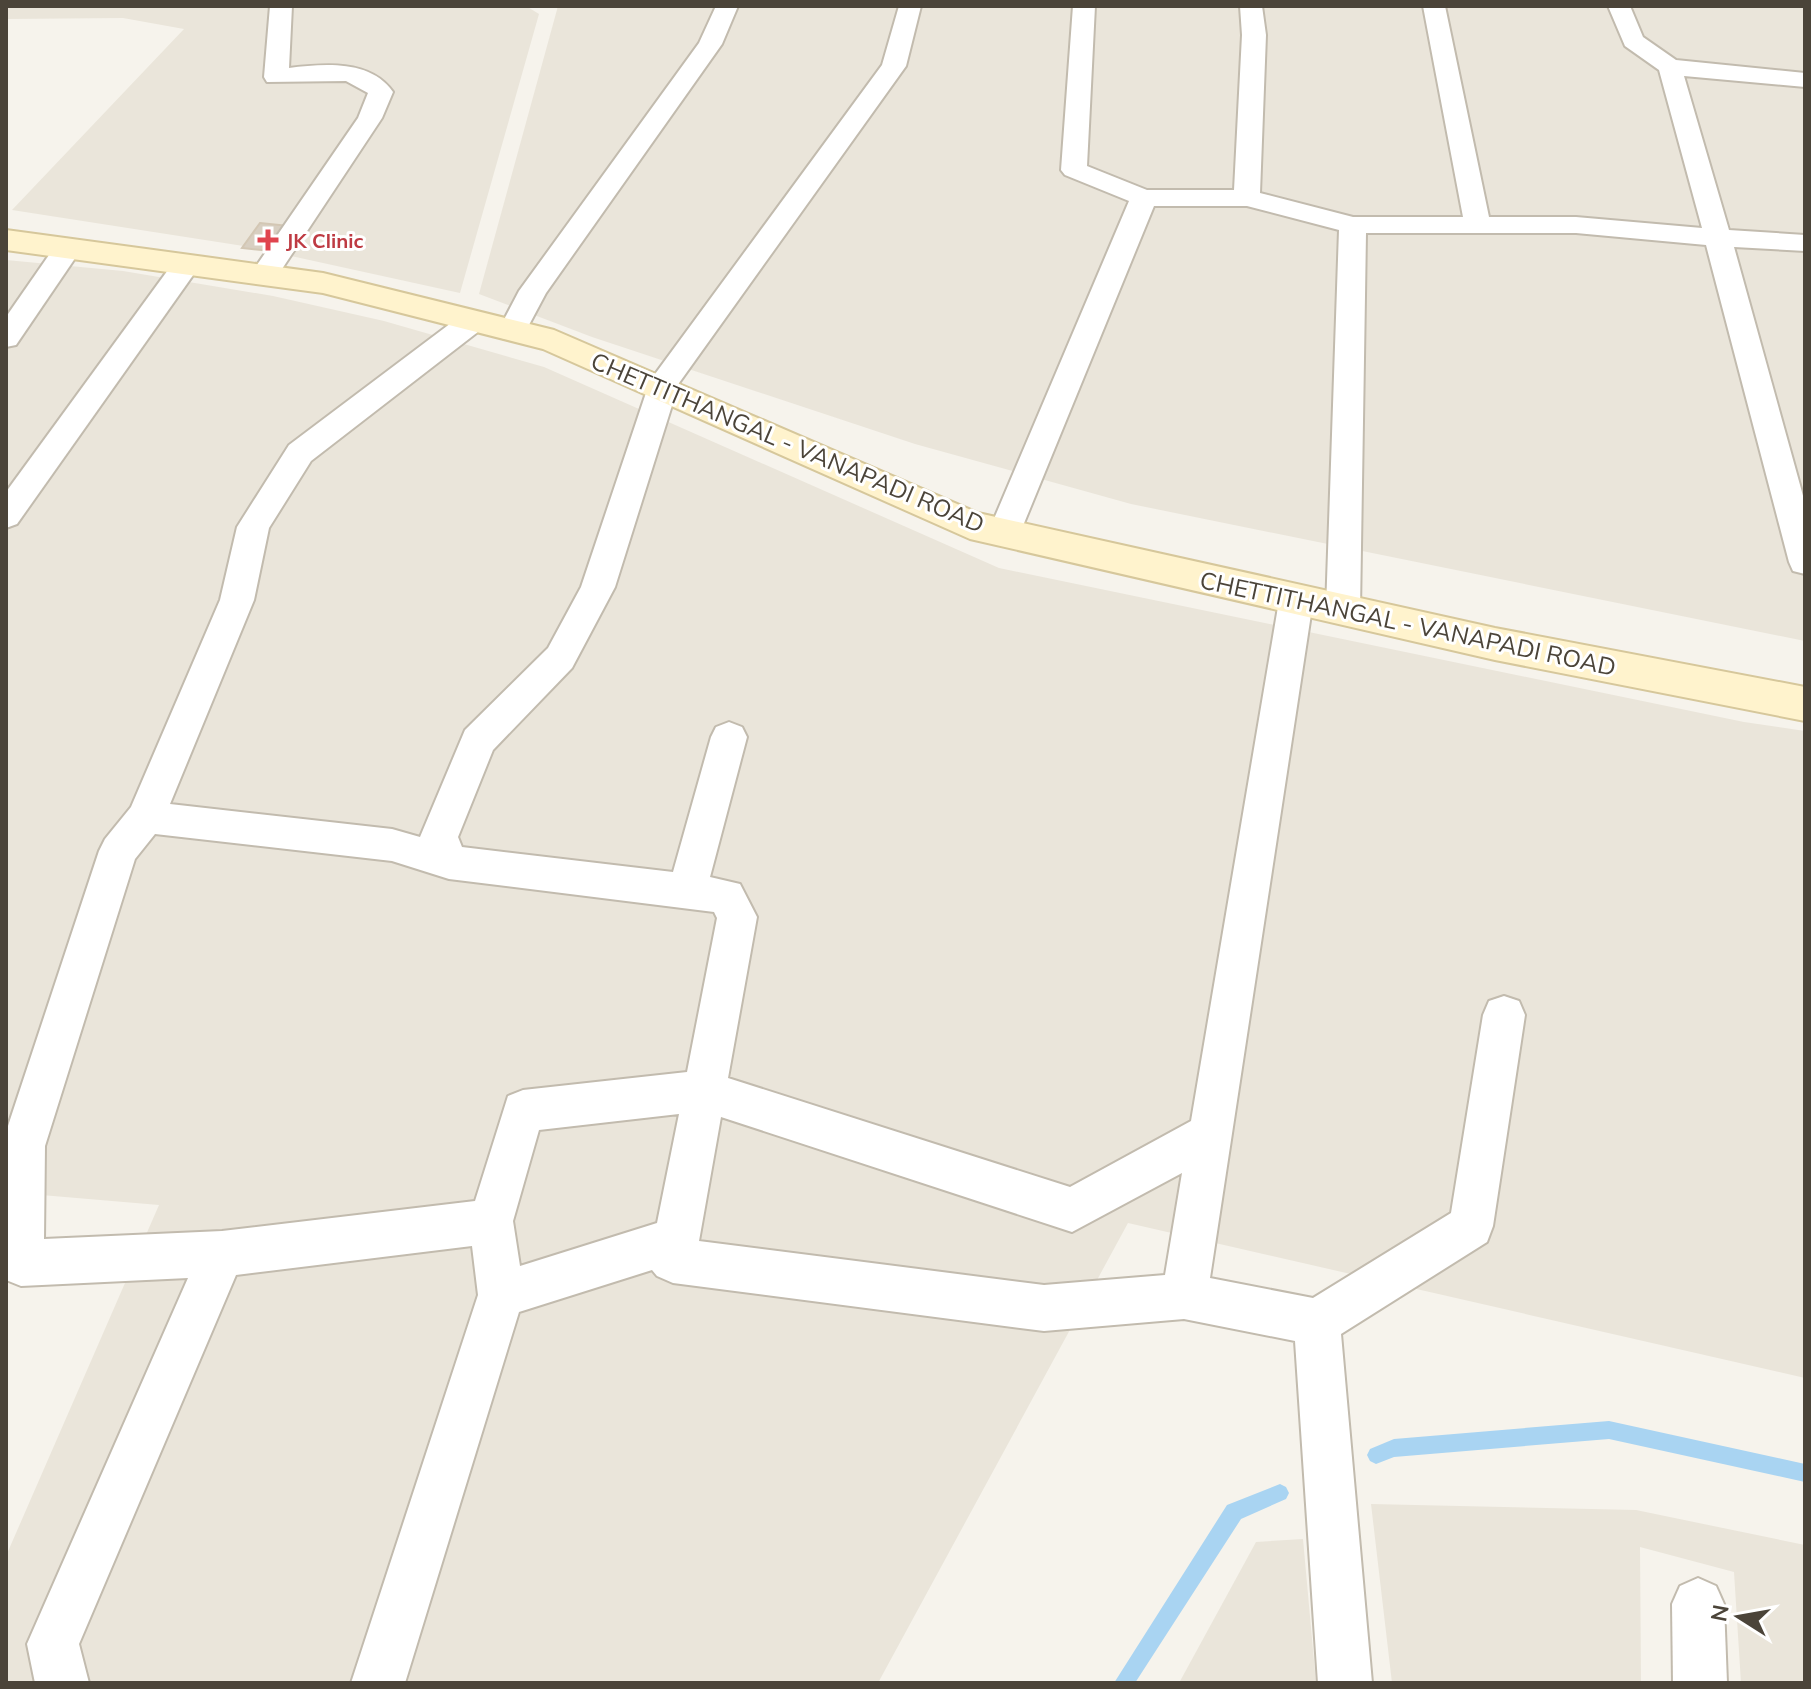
<svg xmlns="http://www.w3.org/2000/svg" width="1811" height="1689" font-family="Mulish,sans-serif">
<style>
.residential{fill:#eae5da}
.lines{fill:none;stroke-linecap:round;stroke-linejoin:round}
.stream{fill:#a9d4f2;fill-rule:evenodd}
.building{fill:#d8cfc1;stroke:#d3c7b4;stroke-width:2}
.street-casing{stroke:#c2bbae;stroke-width:4}
.secondary-casing{stroke:#d6c79b;stroke-width:4}
.street{fill:#fff;fill-rule:evenodd}
.secondary{fill:#fff3cd;fill-rule:evenodd}
.health-dot{fill:#e0444e;stroke:#fff;stroke-width:3}
.labels{text-anchor:middle;dominant-baseline:central;stroke-width:6;stroke-linejoin:round;paint-order:stroke}
.far-health-label{font-size:20px;font-weight:bold;fill:#be3a42;stroke:#fff;text-anchor:start}
.street-label{font-size:24px;fill:#4b4439;stroke:#fff}
</style>
<rect width="100%" height="100%" fill="#f6f3ec"/>
<!-- residential -->
<g class="residential">
<path d="M 6,6 L 526,6 L 539,14 L 460,293 L 250,247 L 12,210 L 184,29 L 123,18 L 6,19 Z"/>
<path d="M 558,6 L 1805,6 L 1805,641 L 1131,504 L 915,444 L 592,337 L 479,294 Z"/>
<path d="M 6,260 L 123,271 L 273,296 L 384,321 L 544,367 L 999,568 L 1744,722 L 1805,731 L 1805,1378 L 1128,1223 L 878,1683 L 6,1683 L 6,1556 L 159,1205 L 6,1192 Z"/>
<path d="M 1371,1504 L 1636,1510 L 1805,1545 L 1805,1683 L 1741,1683 L 1734,1572 L 1640,1547 L 1641,1683 L 1392,1683 Z"/>
<path d="M 1303,1539 L 1316,1683 L 1179,1683 L 1256,1542 Z"/>
</g>
<g class="lines">
<!-- stream -->
<g class="stream">
<path d="M 1609,1421 L 1805,1464 L 1805,1482 L 1609,1439 L 1394,1457 L 1376,1464 L 1370,1461 L 1367,1455 L 1370,1449 L 1394,1439 Z"/>
<path d="M 1280,1484 L 1286,1487 L 1289,1493 L 1286,1499 L 1241,1519 L 1135,1683 L 1114,1683 L 1227,1505 Z"/>
</g>
</g>
<!-- building -->
<path class="building" d="M 260,223 L 299,227 L 282,252 L 242,248 Z"/>
<g class="lines">
<defs>
<g id="street">
<path d="M 270,6 L 292,6 L 289,68 C 323,64 370,59 393,92 L 382,118 L 274,281 L 264,284 L 254,281 L 250,275 L 358,118 L 368,93 L 346,81 L 267,82 L 264,77 Z"/>
<path d="M 716,6 L 738,6 L 722,44 L 546,293 L 522,338 L 512,340 L 502,338 L 498,331 L 519,291 L 699,43 Z"/>
<path d="M 899,6 L 921,6 L 906,66 L 679,383 L 615,587 L 572,668 L 493,750 L 458,837 L 462,847 L 673,872 L 711,737 L 716,727 L 729,722 L 742,727 L 747,737 L 710,877 L 740,884 L 757,917 L 728,1078 L 1070,1187 L 1191,1121 L 1279,601 L 1284,592 L 1296,588 L 1308,592 L 1313,601 L 1210,1278 L 1313,1298 L 1451,1213 L 1483,1015 L 1489,1001 L 1504,996 L 1519,1001 L 1525,1015 L 1493,1226 L 1487,1242 L 1341,1334 L 1372,1683 L 1318,1683 L 1295,1341 L 1184,1319 L 1044,1331 L 673,1283 L 657,1276 L 652,1270 L 519,1312 L 405,1683 L 351,1683 L 478,1295 L 472,1246 L 236,1275 L 79,1644 L 89,1683 L 35,1683 L 27,1644 L 188,1278 L 21,1286 L 6,1280 L 6,1132 L 99,851 L 105,839 L 131,807 L 220,600 L 237,527 L 289,445 L 463,314 L 473,312 L 483,314 L 487,321 L 483,328 L 311,461 L 269,528 L 254,600 L 170,804 L 392,829 L 420,837 L 465,730 L 548,648 L 581,587 L 650,381 L 882,65 ZM 155,834 L 392,861 L 449,879 L 714,912 L 717,918 L 687,1072 L 523,1090 L 508,1096 L 475,1201 L 222,1231 L 44,1239 L 45,1146 L 135,859 ZM 679,1114 L 657,1223 L 520,1266 L 513,1221 L 539,1130 ZM 721,1117 L 1072,1232 L 1182,1173 L 1165,1275 L 1044,1285 L 699,1241 Z"/>
<path d="M 1073,6 L 1095,6 L 1087,166 L 1147,190 L 1234,190 L 1242,35 L 1240,6 L 1262,6 L 1266,35 L 1260,193 L 1353,217 L 1463,217 L 1423,6 L 1445,6 L 1489,217 L 1576,217 L 1702,228 L 1659,70 L 1625,46 L 1608,6 L 1630,6 L 1643,37 L 1676,60 L 1805,73 L 1805,87 L 1684,76 L 1729,230 L 1805,235 L 1805,251 L 1734,247 L 1805,503 L 1805,574 L 1793,571 L 1789,562 L 1706,245 L 1576,233 L 1366,233 L 1360,610 L 1355,619 L 1343,623 L 1331,619 L 1326,610 L 1339,230 L 1247,206 L 1154,206 L 1020,533 L 1015,541 L 1004,545 L 993,541 L 988,533 L 1129,201 L 1065,175 L 1061,170 Z"/>
<path d="M 68,240 L 78,242 L 82,248 L 16,345 L 6,347 L 6,317 L 58,242 Z"/>
<path d="M 186,256 L 196,259 L 200,265 L 196,271 L 17,524 L 6,528 L 6,492 L 176,259 Z"/>
<path d="M 1698,1578 L 1716,1586 L 1724,1604 L 1727,1683 L 1673,1683 L 1672,1604 L 1680,1586 Z"/>
</g>
<path id="secondary" d="M 6,230 L 323,273 L 554,330 L 978,513 L 1495,628 L 1805,687 L 1805,721 L 1495,660 L 970,539 L 543,349 L 323,293 L 6,250 Z"/>
</defs>
<!-- street casing -->
<use href="#street" class="street-casing"/>
<!-- secondary casing -->
<use href="#secondary" class="secondary-casing"/>
<!-- street -->
<use href="#street" class="street"/>
<!-- secondary -->
<use href="#secondary" class="secondary"/>
</g>
<!-- markers -->
<path class="health-dot" d="M264 228h8v8h8v8h-8v8h-8v-8h-8v-8h8z"/>
<g class="labels">
<!-- far-health labels -->
<g class="far-health-label">
<text x="286" y="240">JK Clinic</text>
</g>
<!-- street labels -->
<g class="street-label">
<text transform="translate(788 442) rotate(23)">CHETTITHANGAL - VANAPADI ROAD</text>
<text transform="translate(1408 623) rotate(12)">CHETTITHANGAL - VANAPADI ROAD</text>
</g>
</g>
<!-- border -->
<rect width="1811" height="1689" fill="none" stroke="#4b4439" stroke-width="16"/>
<!-- north arrow -->
<g transform="translate(1739 1617) rotate(281)" stroke="#ffffff" stroke-width="6" paint-order="stroke">
<path d="M0-6L14 30L0 20L-14 30Z" fill="#4b4439"/>
<text y="-12" font-size="22" font-weight="bold" text-anchor="middle" fill="#4b4439">N</text>
</g>
</svg>
